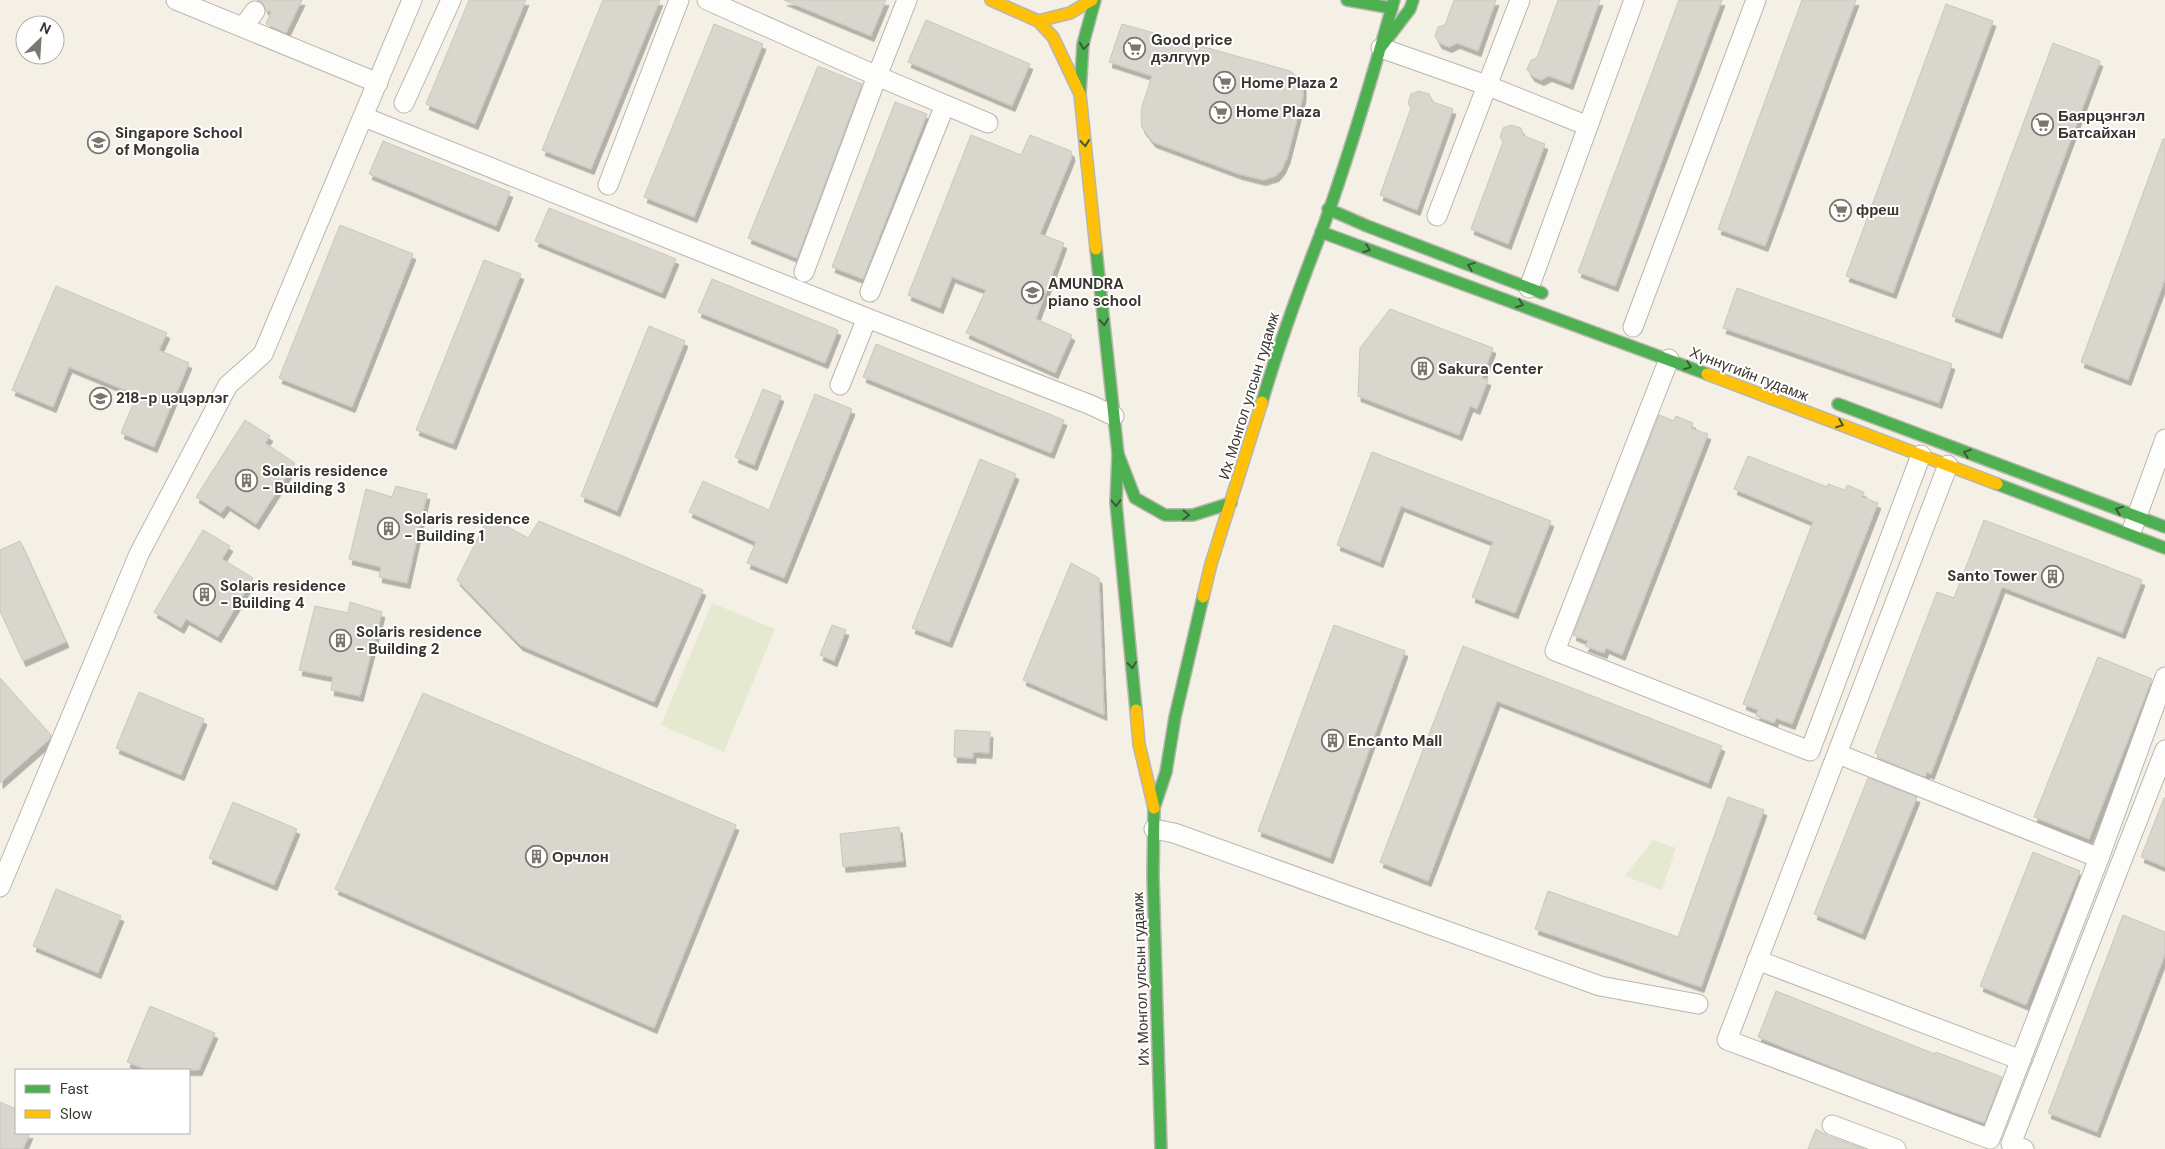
<svg xmlns="http://www.w3.org/2000/svg" width="2165" height="1149" font-family="'DM Sans',sans-serif">
<style>
.green{fill:#e5e9d0}
.building{fill:#d8d6cd;stroke:#cac7bf;filter:url(#shadow)}
.lines{fill:none;stroke-linecap:round;stroke-linejoin:round}
.street-casing{stroke:#b9b6ae;stroke-width:21}
.fast-casing{stroke:#b9b6ae;stroke-width:14}
.slow-casing{stroke:#b9b6ae;stroke-width:14}
.street{stroke:#fdfdfb;stroke-width:19}
.fast{stroke:#4caf50;stroke-width:11}
.slow{stroke:#ffc107;stroke-width:11}
.oneway{stroke:#3e5a38}
.labels{text-anchor:middle;dominant-baseline:central;stroke-width:4;stroke-linejoin:round;paint-order:stroke}
.poi-label{font-size:15px;font-weight:bold;fill:#38362e;stroke:#fff;text-anchor:start}
.street-label{font-size:15px;fill:#38362e;stroke:#fff}
</style>
<defs>
<filter id="shadow"><feDropShadow dx="3" dy="5.5" stdDeviation="0" flood-color="#0004"/></filter>
</defs>
<rect width="100%" height="100%" fill="#f4f0e6"/>
<!-- green -->
<g class="green">
<path d="M 712,603 L 775,629 L 724,752 L 661,725 Z"/>
<path d="M 1653,840 L 1676,848 L 1662,890 L 1625,876 Z"/>
</g>
<!-- building -->
<g class="building">
<path d="M 257,0 L 302,0 L 286,33 L 266,24 L 271,12 L 266,10 L 262,2 Z"/>
<path d="M 469,0 L 526,0 L 475,124 L 426,104 Z"/>
<path d="M 603,0 L 660,0 L 591,169 L 542,150 Z"/>
<path d="M 784,0 L 886,0 L 871,36 Z"/>
<path d="M 1454,0 L 1496,0 L 1478,51 L 1457,43 L 1449,47 L 1439,43 L 1435,36 L 1438,27 L 1445,25 Z"/>
<path d="M 1558,0 L 1600,0 L 1570,84 L 1549,76 L 1541,80 L 1532,76 L 1527,69 L 1531,60 L 1537,58 Z"/>
<path d="M 1679,0 L 1722,0 L 1615,286 L 1578,272 Z"/>
<path d="M 1802,0 L 1856,0 L 1765,246 L 1718,229 Z"/>
<path d="M 1946,4 L 1993,21 L 1893,293 L 1846,276 Z"/>
<path d="M 926,20 L 1030,64 L 1012,106 L 908,62 Z"/>
<path d="M 714,24 L 763,44 L 694,217 L 644,197 Z"/>
<path d="M 1122,24 L 1290,71 L 1298,77 L 1303,82 L 1303,96 L 1287,158 L 1282,169 L 1276,176 L 1263,180 L 1239,174 L 1153,142 L 1142,128 L 1141,118 L 1142,106 L 1152,76 L 1109,62 Z"/>
<path d="M 2053,43 L 2100,61 L 1999,333 L 1952,316 Z"/>
<path d="M 818,66 L 862,84 L 797,258 L 748,238 Z"/>
<path d="M 1419,91 L 1429,94 L 1433,102 L 1453,109 L 1417,210 L 1380,195 L 1411,108 L 1408,103 L 1411,94 Z"/>
<path d="M 895,102 L 927,114 L 863,279 L 832,267 Z"/>
<path d="M 1511,125 L 1521,128 L 1524,136 L 1545,144 L 1508,244 L 1471,229 L 1503,142 L 1500,137 L 1503,128 Z"/>
<path d="M 971,135 L 1021,155 L 1030,135 L 1071,151 L 1072,156 L 1040,234 L 1064,243 L 1036,319 L 1072,335 L 1055,373 L 966,333 L 986,290 L 952,277 L 940,308 L 908,295 Z"/>
<path d="M 2163,139 L 2165,139 L 2165,279 L 2128,380 L 2081,362 Z"/>
<path d="M 383,141 L 510,192 L 496,226 L 369,174 Z"/>
<path d="M 549,208 L 676,259 L 662,293 L 535,241 Z"/>
<path d="M 340,225 L 413,254 L 352,407 L 279,378 Z"/>
<path d="M 484,260 L 521,274 L 453,444 L 416,430 Z"/>
<path d="M 712,279 L 838,330 L 825,363 L 698,312 Z"/>
<path d="M 56,286 L 167,333 L 159,350 L 189,363 L 154,447 L 121,433 L 137,395 L 69,367 L 53,407 L 12,390 Z"/>
<path d="M 1737,288 L 1952,364 L 1939,403 L 1723,328 Z"/>
<path d="M 1390,309 L 1493,348 L 1482,378 L 1488,380 L 1477,409 L 1470,406 L 1459,435 L 1358,396 L 1360,348 Z"/>
<path d="M 649,326 L 685,341 L 617,511 L 581,496 Z"/>
<path d="M 876,344 L 1064,420 L 1051,453 L 863,377 Z"/>
<path d="M 763,389 L 781,396 L 754,465 L 735,457 Z"/>
<path d="M 815,394 L 852,409 L 784,578 L 747,563 L 756,542 L 689,512 L 703,481 L 769,510 Z"/>
<path d="M 1659,415 L 1674,421 L 1676,416 L 1693,423 L 1691,428 L 1708,434 L 1622,655 L 1606,648 L 1604,653 L 1585,646 L 1588,641 L 1573,635 Z"/>
<path d="M 245,420 L 270,436 L 265,443 L 295,463 L 256,524 L 227,505 L 221,513 L 196,497 Z"/>
<path d="M 1372,452 L 1551,521 L 1515,613 L 1472,597 L 1493,542 L 1401,506 L 1380,562 L 1337,545 Z"/>
<path d="M 1748,456 L 1827,487 L 1828,484 L 1845,490 L 1847,485 L 1864,492 L 1862,497 L 1878,503 L 1792,724 L 1776,718 L 1774,723 L 1756,716 L 1758,710 L 1743,704 L 1813,522 L 1734,489 Z"/>
<path d="M 980,459 L 1016,474 L 949,642 L 912,628 Z"/>
<path d="M 396,486 L 427,494 L 407,583 L 379,577 L 381,567 L 349,559 L 366,489 L 392,497 Z"/>
<path d="M 489,516 L 528,538 L 539,521 L 703,590 L 654,702 L 520,645 L 457,580 Z"/>
<path d="M 1984,520 L 2142,580 L 2122,633 L 2002,587 L 1931,774 L 1927,772 L 1925,777 L 1877,757 L 1878,754 L 1875,753 L 1937,592 L 1954,598 Z"/>
<path d="M 203,530 L 230,546 L 222,559 L 253,578 L 218,637 L 186,619 L 181,628 L 154,612 Z"/>
<path d="M 20,541 L 66,642 L 23,661 L 0,611 L 0,550 Z"/>
<path d="M 1071,563 L 1099,578 L 1104,715 L 1023,680 Z"/>
<path d="M 350,602 L 382,612 L 360,696 L 331,690 L 333,677 L 299,670 L 315,606 L 348,613 Z"/>
<path d="M 832,625 L 846,630 L 834,661 L 820,655 Z"/>
<path d="M 1334,625 L 1405,651 L 1330,858 L 1258,831 Z"/>
<path d="M 1463,646 L 1722,746 L 1708,783 L 1497,701 L 1428,881 L 1380,862 Z"/>
<path d="M 2098,657 L 2152,679 L 2089,839 L 2034,817 Z"/>
<path d="M 0,678 L 51,735 L 50,739 L 0,783 Z"/>
<path d="M 139,692 L 204,719 L 181,775 L 116,748 Z"/>
<path d="M 423,693 L 736,825 L 654,1028 L 335,889 Z"/>
<path d="M 955,730 L 990,732 L 989,753 L 973,752 L 973,758 L 954,757 Z"/>
<path d="M 1868,778 L 1917,797 L 1862,934 L 1814,914 Z"/>
<path d="M 1728,797 L 1764,810 L 1701,987 L 1535,929 L 1548,891 L 1678,937 Z"/>
<path d="M 2164,798 L 2165,798 L 2165,867 L 2141,857 Z"/>
<path d="M 233,802 L 297,829 L 274,885 L 209,858 Z"/>
<path d="M 899,827 L 903,861 L 843,867 L 840,834 Z"/>
<path d="M 2033,852 L 2080,871 L 2026,1005 L 1980,986 Z"/>
<path d="M 56,889 L 121,916 L 98,973 L 33,946 Z"/>
<path d="M 2123,915 L 2165,932 L 2165,954 L 2097,1132 L 2048,1113 Z"/>
<path d="M 1776,991 L 1935,1054 L 1936,1052 L 2002,1077 L 1984,1123 L 1859,1078 L 1758,1037 Z"/>
<path d="M 150,1006 L 215,1033 L 199,1070 L 147,1070 L 127,1062 Z"/>
<path d="M 0,1102 L 16,1109 L 16,1133 L 30,1133 L 23,1149 L 0,1149 Z"/>
<path d="M 1816,1129 L 1828,1136 L 1864,1149 L 1808,1149 Z"/>
</g>
<g class="lines">
<defs>
<g id="street">
<path d="M 176,0 L 378,83"/>
<path d="M 707,0 L 877,76 L 988,123"/>
<path d="M 243,27 L 255,11"/>
<path d="M 1381,48 L 1486,85 L 1588,126"/>
<path d="M 404,103 L 451,0"/>
<path d="M 364,117 L 867,318"/>
<path d="M 608,185 L 679,0"/>
<path d="M 1437,216 L 1520,0"/>
<path d="M 804,272 L 877,76 L 907,0"/>
<path d="M 1529,288 L 1634,0"/>
<path d="M 870,292 L 945,105"/>
<path d="M 1633,327 L 1756,0"/>
<path d="M 1669,359 L 1555,651 L 1810,751 L 1921,455"/>
<path d="M 840,385 L 867,318 L 1091,405 L 1114,416"/>
<path d="M 1948,465 L 1727,1040 L 1990,1139 L 2099,858 L 2165,677"/>
<path d="M 2133,527 L 2165,439"/>
<path d="M 1838,754 L 2099,858"/>
<path d="M 1154,829 L 1174,833 L 1600,986 L 1698,1004"/>
<path d="M 0,887 L 139,554 L 228,385 L 263,354 L 412,0"/>
<path d="M 1757,960 L 2021,1060"/>
<path d="M 1832,1125 L 1896,1149"/>
<path d="M 2024,1149 L 2011,1144 L 2165,750"/>
</g>
<g id="fast">
<path d="M 1347,0 L 1392,8"/>
<path d="M 1381,47 L 1410,9 L 1413,0"/>
<path d="M 1080,93 L 1083,44 L 1095,0"/>
<path d="M 1328,209 L 1367,226 L 1542,293"/>
<path d="M 1321,232 L 1707,374"/>
<path d="M 1096,249 L 1118,454 L 1116,503 L 1136,710"/>
<path d="M 1262,402 C 1279,344 1299,289 1321,233 C 1349,157 1372,78 1394,0"/>
<path d="M 1838,404 L 2165,527"/>
<path d="M 1118,454 L 1135,498 L 1165,515 L 1193,515 L 1231,503"/>
<path d="M 1997,484 L 2165,548"/>
<path d="M 1161,1149 L 1153,875 L 1154,808 L 1166,772 L 1175,717 L 1203,597"/>
</g>
<g id="slow">
<path d="M 991,0 L 1038,21 L 1053,37 L 1080,94 L 1096,249"/>
<path d="M 1038,21 L 1070,13 L 1092,0"/>
<path d="M 1707,374 L 1997,484"/>
<path d="M 1203,597 L 1211,564 L 1262,402"/>
<path d="M 1136,710 L 1139,744 L 1154,808"/>
</g>
</defs>
<!-- street casing -->
<use href="#street" class="street-casing"/>
<!-- fast casing -->
<use href="#fast" class="fast-casing"/>
<!-- slow casing -->
<use href="#slow" class="slow-casing"/>
<!-- street -->
<use href="#street" class="street"/>
<!-- fast -->
<use href="#fast" class="fast"/>
<!-- slow -->
<use href="#slow" class="slow"/>
</g>
<!-- one-way arrows -->
<defs><path id="oneway-chevron" d="M-2-3.5L2.5 0L-2 3.5" fill="none" stroke-width="1.6" stroke-linecap="round" stroke-linejoin="round" transform="scale(1.25)"/></defs>
<g class="oneway">
<use href="#oneway-chevron" transform="translate(1084 46) rotate(98)"/>
<use href="#oneway-chevron" transform="translate(1085 143) rotate(84)"/>
<use href="#oneway-chevron" transform="translate(1367 249) rotate(20)"/>
<use href="#oneway-chevron" transform="translate(1471 266) rotate(-159)"/>
<use href="#oneway-chevron" transform="translate(1520 304) rotate(20)"/>
<use href="#oneway-chevron" transform="translate(1104 322) rotate(84)"/>
<use href="#oneway-chevron" transform="translate(1688 366) rotate(21)"/>
<use href="#oneway-chevron" transform="translate(1840 424) rotate(21)"/>
<use href="#oneway-chevron" transform="translate(1967 453) rotate(-159)"/>
<use href="#oneway-chevron" transform="translate(1116 503) rotate(89)"/>
<use href="#oneway-chevron" transform="translate(2119 510) rotate(-159)"/>
<use href="#oneway-chevron" transform="translate(1186 515) rotate(1)"/>
<use href="#oneway-chevron" transform="translate(1132 665) rotate(84)"/>
</g>
<!-- icons -->
<defs>
<symbol id="supermarket-ring" viewBox="-11 -11 22 22"><circle r="9.5" fill="#fff" stroke="#7a776e" stroke-width="1.5"/><path d="M-6-5.5h2.5l.6 2H6L4.5 2H-2.5L-4.4-4H-6ZM-1.5 3.2a1.3 1.3 0 1 0 .1 0ZM3 3.2a1.3 1.3 0 1 0 .1 0Z" fill="#7a776e"/></symbol>
<symbol id="school-ring" viewBox="-11 -11 22 22"><circle r="9.5" fill="#fff" stroke="#7a776e" stroke-width="1.5"/><path d="M0-5L7-2L0 1L-7-2ZM-4 1L0 2.5L4 1V4Q0 6-4 4Z" fill="#7a776e"/></symbol>
<symbol id="building-ring" viewBox="-11 -11 22 22"><circle r="9.5" fill="#fff" stroke="#7a776e" stroke-width="1.5"/><path d="M-4-6H4V6H1V3H-1V6H-4ZM-2.5-4.3h1.7v1.8h-1.7ZM.8-4.3h1.7v1.8H.8ZM-2.5-1h1.7V.8h-1.7ZM.8-1h1.7V.8H.8Z" fill="#7a776e"/></symbol>
</defs>
<g fill-rule="evenodd">
<use href="#supermarket-ring" x="1122" y="36" width="25" height="25"/>
<use href="#supermarket-ring" x="1212" y="70" width="25" height="25"/>
<use href="#supermarket-ring" x="1208" y="100" width="25" height="25"/>
<use href="#supermarket-ring" x="2030" y="112" width="25" height="25"/>
<use href="#school-ring" x="86" y="130" width="25" height="25"/>
<use href="#supermarket-ring" x="1828" y="198" width="25" height="25"/>
<use href="#school-ring" x="1020" y="280" width="25" height="25"/>
<use href="#building-ring" x="1410" y="356" width="25" height="25"/>
<use href="#school-ring" x="88" y="386" width="25" height="25"/>
<use href="#building-ring" x="234" y="468" width="25" height="25"/>
<use href="#building-ring" x="376" y="516" width="25" height="25"/>
<use href="#building-ring" x="2040" y="564" width="25" height="25"/>
<use href="#building-ring" x="192" y="582" width="25" height="25"/>
<use href="#building-ring" x="328" y="628" width="25" height="25"/>
<use href="#building-ring" x="1320" y="728" width="25" height="25"/>
<use href="#building-ring" x="524" y="844" width="25" height="25"/>
</g>
<g class="labels">
<!-- poi labels -->
<g class="poi-label">
<text x="1151" y="40">Good price<tspan x="1151" dy="17">дэлгүүр</tspan></text>
<text x="1241" y="83">Home Plaza 2</text>
<text x="1236" y="112">Home Plaza</text>
<text x="2058" y="116">Баярцэнгэл<tspan x="2058" dy="17">Батсайхан</tspan></text>
<text x="115" y="133">Singapore School<tspan x="115" dy="17">of Mongolia</tspan></text>
<text x="1856" y="210">фреш</text>
<text x="1048" y="284">AMUNDRA<tspan x="1048" dy="17">piano school</tspan></text>
<text x="1438" y="369">Sakura Center</text>
<text x="116" y="398">218-р цэцэрлэг</text>
<text x="262" y="471">Solaris residence<tspan x="262" dy="17">- Building 3</tspan></text>
<text x="404" y="519">Solaris residence<tspan x="404" dy="17">- Building 1</tspan></text>
<text x="2037" y="576" text-anchor="end">Santo Tower</text>
<text x="220" y="586">Solaris residence<tspan x="220" dy="17">- Building 4</tspan></text>
<text x="356" y="632">Solaris residence<tspan x="356" dy="17">- Building 2</tspan></text>
<text x="1348" y="741">Encanto Mall</text>
<text x="552" y="857">Орчлон</text>
</g>
<!-- street labels -->
<g class="street-label">
<text transform="translate(1749 374) rotate(21)">Хүннүгийн гудамж</text>
<text transform="translate(1249 396) rotate(-73)">Их Монгол улсын гудамж</text>
<text transform="translate(1141 979) rotate(-92)">Их Монгол улсын гудамж</text>
</g>
</g>
<!-- legend -->
<rect x="15" y="1069" width="175" height="65" fill="#ffffff" stroke="#afafab"/>
<rect x="25" y="1085" width="25" height="8" fill="#4caf50" stroke="#afafab"/>
<text x="60" y="1094" font-size="15" fill="#38362e">Fast</text>
<rect x="25" y="1110" width="25" height="8" fill="#ffc107" stroke="#afafab"/>
<text x="60" y="1119" font-size="15" fill="#38362e">Slow</text>
<!-- north arrow -->
<g transform="translate(40 40) rotate(25)"><circle r="24" fill="#ffffff" stroke="#afafab"/>
<path d="M0-4L9 19L0 12L-9 19Z" fill="#7a776e"/>
<text y="-8" font-size="14" font-weight="bold" text-anchor="middle" fill="#38362e">N</text>
</g>
</svg>
